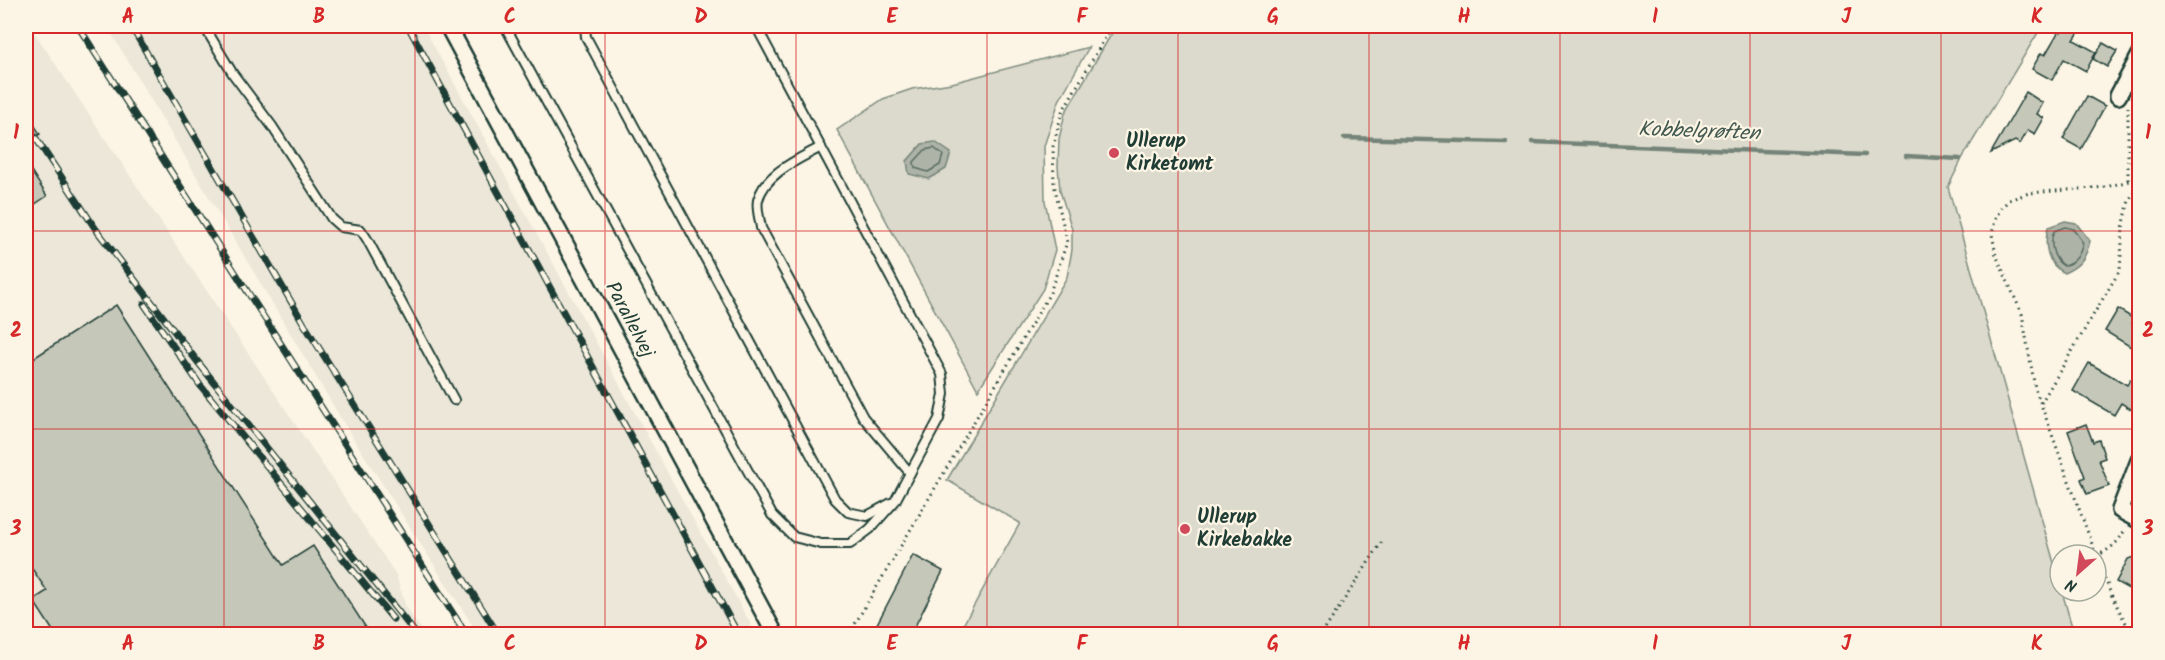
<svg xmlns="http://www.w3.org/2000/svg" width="2165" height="660" font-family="Kalam,sans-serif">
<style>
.built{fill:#ece7d8}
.green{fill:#dcdacc;stroke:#7e8c80;stroke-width:1.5}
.water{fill:#aeb3a7;stroke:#758479;stroke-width:1.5}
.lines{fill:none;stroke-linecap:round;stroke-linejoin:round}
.shore{stroke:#586c62;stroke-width:1.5}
.stream{stroke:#758479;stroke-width:4.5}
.building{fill:#c5c7b9;stroke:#1f3d34;stroke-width:1.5}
.lane-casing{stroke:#1f3d34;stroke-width:12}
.street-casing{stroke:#1f3d34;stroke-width:20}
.path{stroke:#1f3d34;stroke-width:3;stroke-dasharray:1.5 4.5;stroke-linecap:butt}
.lane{stroke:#fcf5e5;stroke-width:8}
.street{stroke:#fcf5e5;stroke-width:15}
.rail-casing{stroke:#1f3d34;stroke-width:7}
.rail{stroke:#fcf5e5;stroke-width:4.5;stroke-dasharray:14;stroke-linecap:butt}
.grid{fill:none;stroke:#d62828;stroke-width:1.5;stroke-opacity:0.55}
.poi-dot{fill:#d1495b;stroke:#fcf5e5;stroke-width:2}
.labels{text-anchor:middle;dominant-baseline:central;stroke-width:4.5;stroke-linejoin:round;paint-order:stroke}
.poi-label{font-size:20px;font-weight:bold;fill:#1f3d34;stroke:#fcf5e5;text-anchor:start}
.street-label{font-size:20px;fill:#1f3d34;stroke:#fcf5e5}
.water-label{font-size:21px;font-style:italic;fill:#435a51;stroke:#fcf5e5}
.neatline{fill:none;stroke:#d62828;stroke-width:2}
.grid-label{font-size:20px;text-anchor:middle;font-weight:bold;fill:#d62828}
</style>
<rect width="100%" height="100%" fill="#fcf5e5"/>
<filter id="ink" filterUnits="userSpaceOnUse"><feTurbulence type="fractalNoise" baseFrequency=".0167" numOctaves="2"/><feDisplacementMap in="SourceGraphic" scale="12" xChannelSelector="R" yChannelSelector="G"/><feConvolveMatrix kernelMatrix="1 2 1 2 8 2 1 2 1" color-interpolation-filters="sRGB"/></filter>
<g filter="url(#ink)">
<!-- built -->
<g class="built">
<path d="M 26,26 L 30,26 L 396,575 L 405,604 L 414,620 L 426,634 L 26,634 Z"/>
<path d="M 107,26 L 423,26 L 756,634 L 478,634 L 343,422 Z"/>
</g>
<!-- green -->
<g class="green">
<path d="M 1116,26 L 2042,26 L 1963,157 L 1948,187 L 2074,634 L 958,634 L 1020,523 L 947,480 L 1067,277 L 1072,250 L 1072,229 L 1060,191 L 1058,166 L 1059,139 L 1065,113 Z"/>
<path d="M 1089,47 L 1059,101 L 1044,146 L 1045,201 L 1055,250 L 1043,289 L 978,390 L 837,130 L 883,99 L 912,89 L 952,83 Z"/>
</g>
<!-- water -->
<g class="water">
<path d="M 935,142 L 951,153 L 946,169 L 929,179 L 909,174 L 907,161 L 922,144 Z"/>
<path d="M 2065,221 L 2076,223 L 2090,241 C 2086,258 2080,266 2064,273 C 2046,264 2044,244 2048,227 Z"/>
</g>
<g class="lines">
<!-- shore -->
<g class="shore">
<path d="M 934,148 L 943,155 L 940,165 L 928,172 L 915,168 L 914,162 L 925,150 Z"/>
<path d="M 2065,227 L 2073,229 L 2083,243 C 2080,255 2076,262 2064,266 C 2053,260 2049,243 2054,231 Z"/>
</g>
<!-- stream -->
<g class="stream">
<path d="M 1344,138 L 1506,142"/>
<path d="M 1532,142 L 1865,155"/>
<path d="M 1906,156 L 1960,159"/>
</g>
</g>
<!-- building -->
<g class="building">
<path d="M 2064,26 L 2079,32 L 2074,40 L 2096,52 L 2086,71 L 2064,59 L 2052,80 L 2032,69 L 2041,53 L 2045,55 L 2059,31 L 2061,32 Z"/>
<path d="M 2103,43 L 2117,51 L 2107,67 L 2093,59 Z"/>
<path d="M 2026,92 L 2043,103 L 2037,114 L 2044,118 L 2035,134 L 2028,130 L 2020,144 L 2015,141 L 1991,153 Z"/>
<path d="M 2087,96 L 2105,106 L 2081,149 L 2063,139 Z"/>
<path d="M 26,112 L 40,134 L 26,143 Z"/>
<path d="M 26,163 L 47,196 L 26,210 Z"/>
<path d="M 116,305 L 283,565 L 313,546 L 370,634 L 55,634 L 33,600 L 47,591 L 33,570 L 26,575 L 26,363 Z"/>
<path d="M 2118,309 L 2134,319 L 2132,323 L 2139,327 L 2139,352 L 2105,331 Z"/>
<path d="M 2089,363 L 2127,385 L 2130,379 L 2139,384 L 2139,414 L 2121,403 L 2114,415 L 2073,391 Z"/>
<path d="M 2086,424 L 2093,442 L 2099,440 L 2105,458 L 2099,460 L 2109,486 L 2087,494 L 2081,479 L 2085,477 L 2068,431 Z"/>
<path d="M 913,555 L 943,571 L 911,634 L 897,634 L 877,624 Z"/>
<path d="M 2139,555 L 2139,586 L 2136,593 L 2116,582 L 2128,559 Z"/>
</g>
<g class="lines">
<defs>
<g id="lane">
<path d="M 204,26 L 233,74 L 272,126 L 332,219 L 341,227 L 361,230 L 367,239 L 454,400"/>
<path d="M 505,26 L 772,515 L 794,537 L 821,544 L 850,544 L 870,529 L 895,501 L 939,419 L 944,394 L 942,374 L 756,26"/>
<path d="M 585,26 L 586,37 L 835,499 L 848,512 L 867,516 L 891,503"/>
<path d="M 821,147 C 799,159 765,173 758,200 C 756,208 760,220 761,228 L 863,417 L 910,473"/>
</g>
<g id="street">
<path d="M 448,26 L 775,634"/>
<path d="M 2118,96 L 2140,55"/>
<path d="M 2140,458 L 2120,510 L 2140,521"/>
</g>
</defs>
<!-- lane casing -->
<use href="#lane" class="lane-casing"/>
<!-- street casing -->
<use href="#street" class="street-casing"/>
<!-- path -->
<g class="path">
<path d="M 2128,180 L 2128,107"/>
<path d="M 2041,403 L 2120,270 L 2123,228 L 2129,200 L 2140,185"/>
<path d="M 2096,555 L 2035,388 L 2022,314 L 1996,255 L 1992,234 L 1995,220 L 2001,208 L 2009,200 L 2029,193 L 2106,187 L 2140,178"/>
<path d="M 2096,556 L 2113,599 L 2132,634"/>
<path d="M 2096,556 C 2109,550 2119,543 2125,529"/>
<path d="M 849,634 L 1050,293 L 1067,242 L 1054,184 L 1053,147 L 1062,112 L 1112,26"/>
<path d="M 1199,634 L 1201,630"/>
<path d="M 1322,634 L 1383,540"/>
</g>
<!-- lane -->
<use href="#lane" class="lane"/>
<!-- street -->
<use href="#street" class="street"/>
<defs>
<g id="rail">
<path d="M 78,26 L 466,634"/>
<path d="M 131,26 L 304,324 L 498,634"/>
<path d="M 408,26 L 738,634"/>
<path d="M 35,137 L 95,228 L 197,361 L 416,634"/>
<path d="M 144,304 L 200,385 L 393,619"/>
</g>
</defs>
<!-- rail casing -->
<use href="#rail" class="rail-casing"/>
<!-- rail -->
<use href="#rail" class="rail"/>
</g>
</g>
<!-- grid -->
<path class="grid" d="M 224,26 L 224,634M 415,26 L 415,634M 605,26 L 605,634M 796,26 L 796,634M 987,26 L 987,634M 1178,26 L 1178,634M 1369,26 L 1369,634M 1560,26 L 1560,634M 1750,26 L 1750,634M 1941,26 L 1941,634M 26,231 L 2140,231M 26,429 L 2140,429"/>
<!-- markers -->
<g class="poi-dot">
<circle cx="1114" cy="153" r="6"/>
<circle cx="1185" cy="529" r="6"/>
</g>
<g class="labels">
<!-- poi labels -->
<g class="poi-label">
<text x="1126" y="142">Ullerup<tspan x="1126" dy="23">Kirketomt</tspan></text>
<text x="1197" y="518">Ullerup<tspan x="1197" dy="23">Kirkebakke</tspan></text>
</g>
<!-- street labels -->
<g class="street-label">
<text transform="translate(629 320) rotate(62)">Parallelvej</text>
</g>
<!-- water labels -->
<g class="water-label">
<text transform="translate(1699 132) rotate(2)">Kobbelgrøften</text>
</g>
</g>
<!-- margin -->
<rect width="2165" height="660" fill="none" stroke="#fcf5e5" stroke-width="66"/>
<!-- north arrow -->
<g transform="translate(2078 573) rotate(208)"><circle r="28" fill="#fcf5e5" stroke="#a4ab9e" stroke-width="1.5"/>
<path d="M0-4.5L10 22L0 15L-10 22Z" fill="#d1495b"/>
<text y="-9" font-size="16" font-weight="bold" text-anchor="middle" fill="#1f3d34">N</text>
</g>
<rect x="33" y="33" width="2099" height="594" class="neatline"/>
<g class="grid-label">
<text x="128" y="23">A</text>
<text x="319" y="23">B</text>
<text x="510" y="23">C</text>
<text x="701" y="23">D</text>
<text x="892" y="23">E</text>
<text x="1082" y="23">F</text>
<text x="1273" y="23">G</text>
<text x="1464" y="23">H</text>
<text x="1655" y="23">I</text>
<text x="1846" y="23">J</text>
<text x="2037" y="23">K</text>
<text x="16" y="139">1</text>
<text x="2148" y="139">1</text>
<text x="16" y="337">2</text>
<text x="2148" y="337">2</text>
<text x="16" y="535">3</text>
<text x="2148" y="535">3</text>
<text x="128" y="650">A</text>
<text x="319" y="650">B</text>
<text x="510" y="650">C</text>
<text x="701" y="650">D</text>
<text x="892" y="650">E</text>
<text x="1082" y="650">F</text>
<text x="1273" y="650">G</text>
<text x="1464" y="650">H</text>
<text x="1655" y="650">I</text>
<text x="1846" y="650">J</text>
<text x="2037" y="650">K</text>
</g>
</svg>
